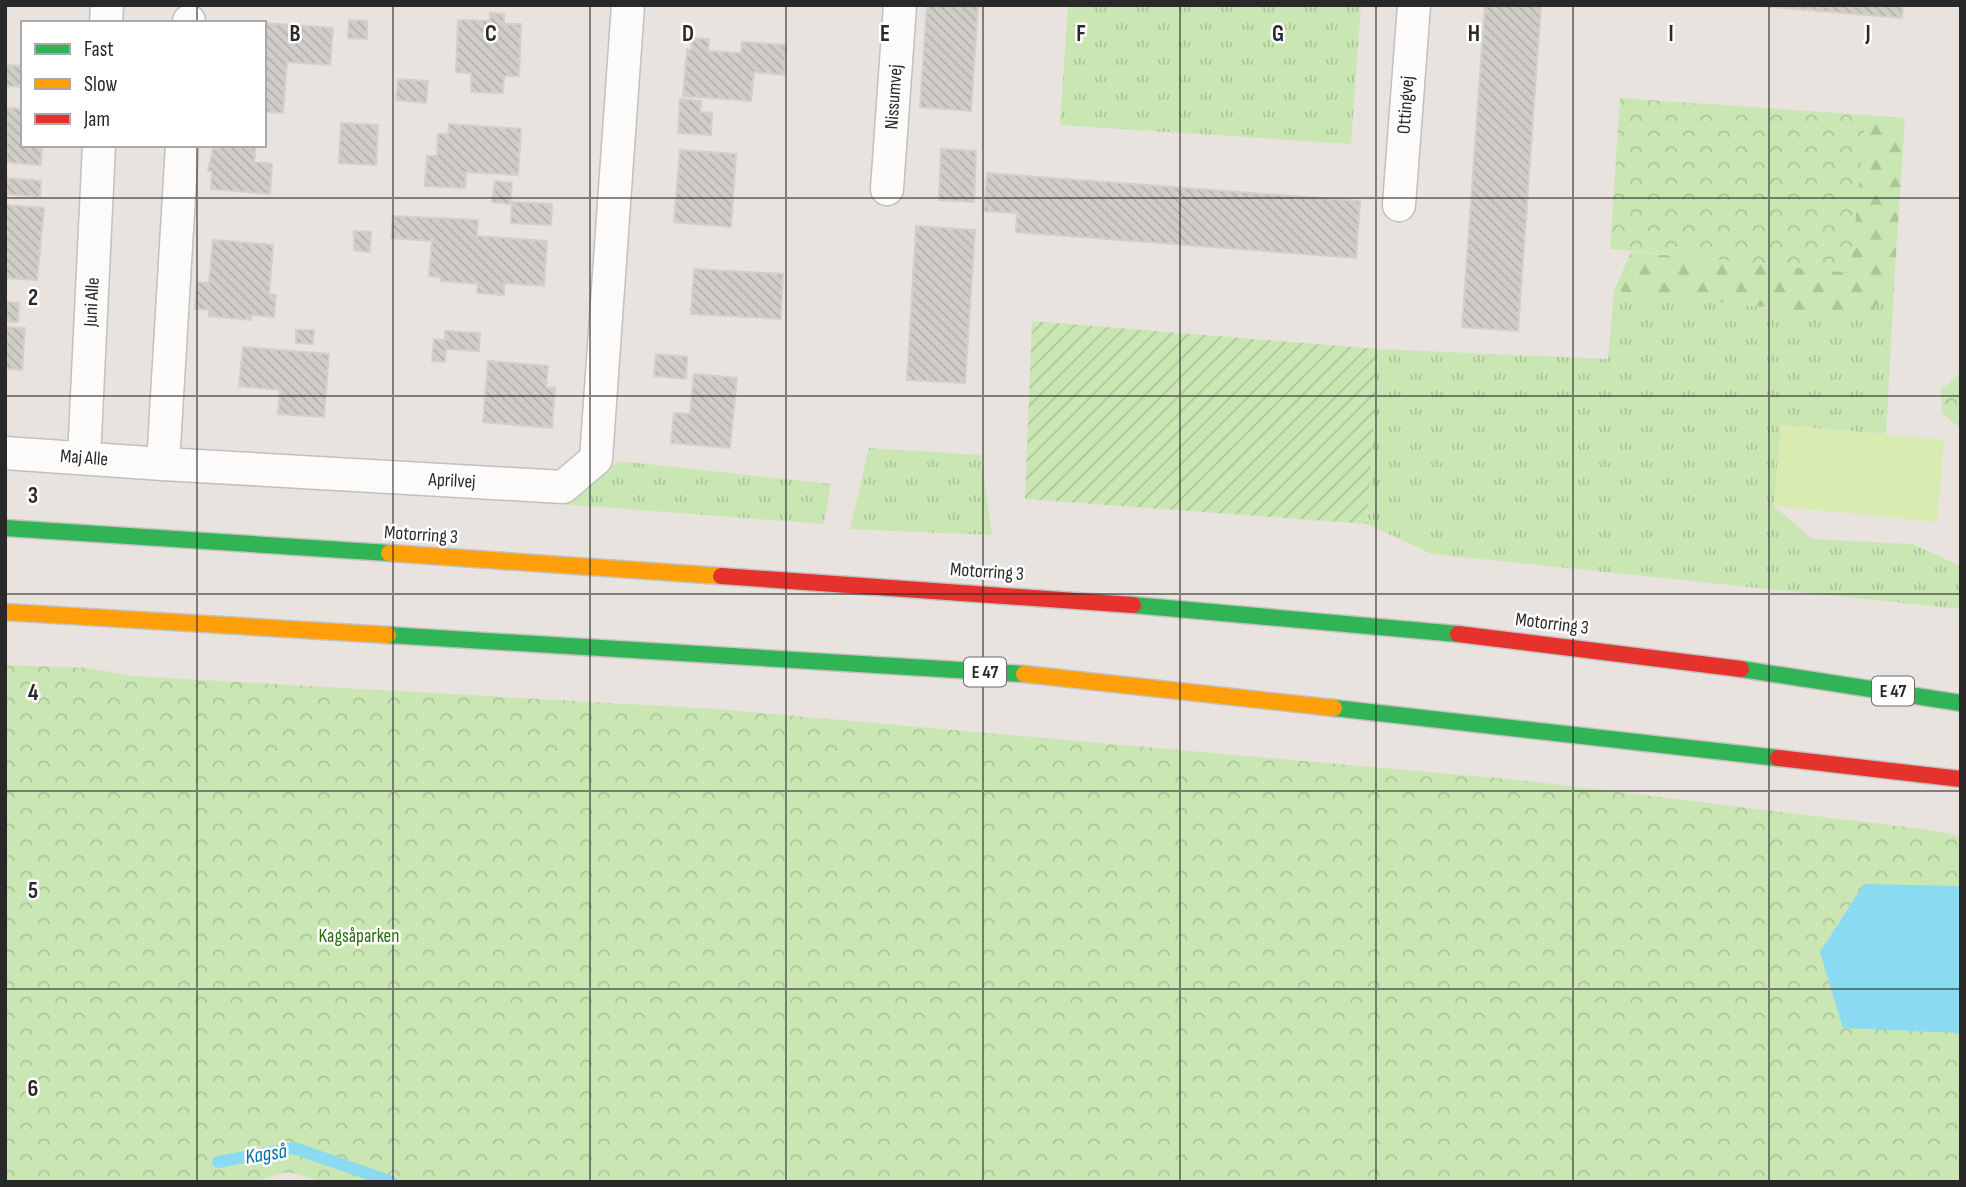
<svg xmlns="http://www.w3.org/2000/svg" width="1966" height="1187" font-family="'Sofia Sans Condensed',sans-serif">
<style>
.grass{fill:url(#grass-tufts)}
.forest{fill:url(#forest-firs)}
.park{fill:url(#park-crowns)}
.garden{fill:url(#garden-furrows)}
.pitch{fill:#d8ebb0}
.water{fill:#8adbf1}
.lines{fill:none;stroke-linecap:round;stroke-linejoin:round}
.stream{stroke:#8adbf1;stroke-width:12}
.building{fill:url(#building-back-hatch);stroke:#d3cfca;stroke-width:2}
.street-casing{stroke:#c1bfc0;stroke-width:35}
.fast-casing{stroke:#c4c2c0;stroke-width:19}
.slow-casing{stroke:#c4c2c0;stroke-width:19}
.jam-casing{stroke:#c4c2c0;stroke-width:19}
.street{stroke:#fcfbfa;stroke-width:32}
.fast{stroke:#30b455;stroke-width:16}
.slow{stroke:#ff9f0a;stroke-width:16}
.jam{stroke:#e5322d;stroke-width:16}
.grid{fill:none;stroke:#292929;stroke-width:2;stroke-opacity:0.55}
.labels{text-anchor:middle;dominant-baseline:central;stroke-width:5;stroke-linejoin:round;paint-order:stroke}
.shield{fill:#fff;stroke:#696969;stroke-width:2}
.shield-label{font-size:18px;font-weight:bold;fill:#292929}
.street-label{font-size:19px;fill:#292929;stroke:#fff}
.park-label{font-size:19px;fill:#2a6b13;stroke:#fff}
.water-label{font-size:21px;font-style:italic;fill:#0274a4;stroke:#fff}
.grid-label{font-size:23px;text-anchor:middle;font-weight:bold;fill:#292929;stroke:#fff;stroke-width:5;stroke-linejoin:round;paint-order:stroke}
</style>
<defs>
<pattern id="grass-tufts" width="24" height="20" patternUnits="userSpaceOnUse" patternTransform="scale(1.75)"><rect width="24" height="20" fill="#cae6b3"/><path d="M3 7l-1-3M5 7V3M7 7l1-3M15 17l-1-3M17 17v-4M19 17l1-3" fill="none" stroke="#aec59a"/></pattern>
<pattern id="forest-firs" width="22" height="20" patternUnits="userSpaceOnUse" patternTransform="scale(1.75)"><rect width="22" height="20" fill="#cae6b3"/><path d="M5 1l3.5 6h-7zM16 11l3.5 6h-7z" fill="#aec59a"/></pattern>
<pattern id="park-crowns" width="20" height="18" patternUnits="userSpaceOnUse" patternTransform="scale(1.75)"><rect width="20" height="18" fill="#cae6b3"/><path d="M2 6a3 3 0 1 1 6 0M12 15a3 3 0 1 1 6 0" fill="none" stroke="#aec59a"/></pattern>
<pattern id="garden-furrows" width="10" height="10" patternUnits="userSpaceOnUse" patternTransform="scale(1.75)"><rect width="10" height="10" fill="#cae6b3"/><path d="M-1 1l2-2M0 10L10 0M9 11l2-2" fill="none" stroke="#aec59a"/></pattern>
<pattern id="building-back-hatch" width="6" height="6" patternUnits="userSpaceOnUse" patternTransform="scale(1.75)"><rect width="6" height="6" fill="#d0cdc9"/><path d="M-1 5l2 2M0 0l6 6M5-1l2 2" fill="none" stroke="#b3b0ad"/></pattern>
</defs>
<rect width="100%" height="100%" fill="#e8e3de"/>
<!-- grass -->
<g class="grass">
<path d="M 1068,5 L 1361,5 L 1351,144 L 1060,125 Z"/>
<path d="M 1895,270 L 1886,434 L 1781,425 L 1774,506 L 1812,539 L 1912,544 L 1961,566 L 1961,609 L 1432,554 L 1367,524 L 1378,349 L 1608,359 L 1614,291 L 1868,318 Z"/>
<path d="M 869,448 L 981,455 L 992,535 L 850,529 Z"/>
<path d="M 619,461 L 831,484 L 824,524 L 561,504 Z"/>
</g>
<!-- forest -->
<path class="forest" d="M 1866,115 L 1905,118 L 1895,270 L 1869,318 L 1614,291 L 1631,252 L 1850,272 Z"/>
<!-- park -->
<g class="park">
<path d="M 1620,98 L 1866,115 L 1850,273 L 1610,249 Z"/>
<path d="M 1961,372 L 1961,429 L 1943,414 L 1940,391 Z"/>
<path d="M 5,665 L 88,668 L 132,676 L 716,709 L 1519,780 L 1923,829 L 1961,836 L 1961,1182 L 325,1182 L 288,1172 L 251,1182 L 5,1182 Z"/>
</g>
<!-- garden -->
<path class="garden" d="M 1032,321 L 1378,349 L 1367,524 L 1025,499 Z"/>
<!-- pitch -->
<path class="pitch" d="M 1781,425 L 1944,440 L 1937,522 L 1774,506 Z"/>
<!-- water -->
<path class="water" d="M 1864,884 L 1961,886 L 1961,1033 L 1843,1028 L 1820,952 Z"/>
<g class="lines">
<!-- stream -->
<path class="stream" d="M 218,1162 L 294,1148 L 392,1182"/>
</g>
<!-- building -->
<g class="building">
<path d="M 927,5 L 978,5 L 971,111 L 920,107 Z"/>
<path d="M 1485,5 L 1541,5 L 1518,331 L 1462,327 Z"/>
<path d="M 1747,5 L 1903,5 L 1902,18 Z"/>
<path d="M 490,13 L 504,14 L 504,24 L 521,24 L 519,76 L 504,76 L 503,93 L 471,92 L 471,73 L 456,72 L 458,20 L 490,21 Z"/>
<path d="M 349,20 L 367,21 L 367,39 L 348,38 Z"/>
<path d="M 264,23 L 333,28 L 330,65 L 287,62 L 283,113 L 264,112 Z"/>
<path d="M 692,38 L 709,39 L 708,51 L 741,53 L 742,42 L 786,45 L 784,75 L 754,72 L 751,101 L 683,96 L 687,49 L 691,50 Z"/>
<path d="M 5,65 L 23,66 L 23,87 L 5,86 Z"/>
<path d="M 398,79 L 428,81 L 426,103 L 396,100 Z"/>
<path d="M 680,99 L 701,101 L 700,112 L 712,113 L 711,135 L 678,133 Z"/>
<path d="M 5,108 L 23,109 L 23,145 L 42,145 L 41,165 L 5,162 Z"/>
<path d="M 341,123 L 378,125 L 376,165 L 339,163 Z"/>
<path d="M 449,124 L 521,129 L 518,175 L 466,172 L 465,188 L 425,186 L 427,156 L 437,156 L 438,134 L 448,134 Z"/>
<path d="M 214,145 L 256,145 L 254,162 L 272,164 L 270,194 L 211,189 L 212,171 L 208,171 Z"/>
<path d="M 941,149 L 976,151 L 974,202 L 939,200 Z"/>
<path d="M 680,150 L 736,154 L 731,227 L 674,222 Z"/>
<path d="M 987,173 L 1360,201 L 1356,258 L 1016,232 L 1017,213 L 984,211 Z"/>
<path d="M 5,178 L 41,181 L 40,197 L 5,194 Z"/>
<path d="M 495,181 L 512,183 L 510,204 L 492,202 Z"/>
<path d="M 512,202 L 552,204 L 551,225 L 511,223 Z"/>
<path d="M 5,205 L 44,208 L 37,280 L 5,278 Z"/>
<path d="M 393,216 L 478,220 L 477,236 L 547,241 L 544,286 L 504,283 L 504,295 L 477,293 L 478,284 L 441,281 L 441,277 L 429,276 L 432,241 L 391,238 Z"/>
<path d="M 916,226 L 975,230 L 965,383 L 907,380 Z"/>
<path d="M 354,231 L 371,232 L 370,252 L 354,250 Z"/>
<path d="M 213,240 L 273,245 L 269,294 L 276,295 L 274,317 L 251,315 L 251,320 L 209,316 L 209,310 L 195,309 L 197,282 L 209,283 Z"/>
<path d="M 694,269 L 783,274 L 781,319 L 691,314 Z"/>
<path d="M 5,302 L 19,303 L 18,322 L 5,321 Z"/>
<path d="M 5,327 L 25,328 L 22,370 L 5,368 Z"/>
<path d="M 296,330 L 314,330 L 313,344 L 296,343 Z"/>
<path d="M 445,331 L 480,333 L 479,351 L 446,349 L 445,362 L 432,361 L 434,339 L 445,340 Z"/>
<path d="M 243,347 L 329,354 L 324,417 L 278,414 L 280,390 L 239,386 Z"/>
<path d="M 656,354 L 687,357 L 686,379 L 654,376 Z"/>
<path d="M 488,361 L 548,366 L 546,387 L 555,388 L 552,428 L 483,422 Z"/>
<path d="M 694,374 L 737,378 L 730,448 L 671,443 L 674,413 L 690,414 Z"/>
</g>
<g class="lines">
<defs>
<g id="street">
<path d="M 106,23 L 107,5"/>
<path d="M 189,23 L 189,21"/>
<path d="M 182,145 L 163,464 L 563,487 L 596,459 L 628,5"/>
<path d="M 887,189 L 900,5"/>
<path d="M 1399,205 L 1414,5"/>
<path d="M 5,453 L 163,464"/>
<path d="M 84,458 L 99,145"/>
</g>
<g id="fast">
<path d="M 5,528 L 389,553"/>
<path d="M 1133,605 L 1458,634"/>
<path d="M 388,635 L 1024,674"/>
<path d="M 1741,669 L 1961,703"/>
<path d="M 1334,708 L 1778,758"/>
</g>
<g id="slow">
<path d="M 389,553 L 721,576"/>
<path d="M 5,612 L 388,635"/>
<path d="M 1024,674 L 1334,708"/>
</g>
<g id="jam">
<path d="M 721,576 L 1133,605"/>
<path d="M 1458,634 L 1741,669"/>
<path d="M 1778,758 L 1961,779"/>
</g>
</defs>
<!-- street casing -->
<use href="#street" class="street-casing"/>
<!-- fast casing -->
<use href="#fast" class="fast-casing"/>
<!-- slow casing -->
<use href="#slow" class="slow-casing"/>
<!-- jam casing -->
<use href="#jam" class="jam-casing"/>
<!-- street -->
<use href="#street" class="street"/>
<!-- fast -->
<use href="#fast" class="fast"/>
<!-- slow -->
<use href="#slow" class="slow"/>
<!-- jam -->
<use href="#jam" class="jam"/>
</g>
<!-- grid -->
<path class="grid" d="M 197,5 L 197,23M 393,5 L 393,1182M 590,5 L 590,1182M 786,5 L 786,1182M 983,5 L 983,1182M 1180,5 L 1180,1182M 1376,5 L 1376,1182M 1573,5 L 1573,1182M 1769,5 L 1769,1182M 197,145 L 197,1182M 5,198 L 1961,198M 5,396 L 1961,396M 5,594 L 1961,594M 5,791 L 1961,791M 5,989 L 1961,989"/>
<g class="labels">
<!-- shield labels -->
<g class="shield">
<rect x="964" y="657.5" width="42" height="29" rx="5"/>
<rect x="1872" y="676.5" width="42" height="29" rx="5"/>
</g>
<g class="shield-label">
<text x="985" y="672">E 47</text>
<text x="1893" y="691">E 47</text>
</g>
<!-- street labels -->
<g class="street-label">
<text transform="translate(894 97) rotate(-86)">Nissumvej</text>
<text transform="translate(1406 105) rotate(-86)">Ottingvej</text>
<text transform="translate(92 302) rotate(-87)">Juni Alle</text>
<text transform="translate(84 458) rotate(4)">Maj Alle</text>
<text transform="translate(452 481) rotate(3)">Aprilvej</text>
<text transform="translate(421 535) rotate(4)">Motorring 3</text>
<text transform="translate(987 572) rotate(4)">Motorring 3</text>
<text transform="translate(1552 624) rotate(7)">Motorring 3</text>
</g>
<!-- park labels -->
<g class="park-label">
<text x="359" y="936">Kagsåparken</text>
</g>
<!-- water labels -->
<g class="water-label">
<text transform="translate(266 1154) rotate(-9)">Kagså</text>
</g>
</g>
<g class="grid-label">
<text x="295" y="41">B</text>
<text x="491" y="41">C</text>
<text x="688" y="41">D</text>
<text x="885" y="41">E</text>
<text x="1081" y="41">F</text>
<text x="1278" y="41">G</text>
<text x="1474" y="41">H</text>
<text x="1671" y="41">I</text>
<text x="1868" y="41">J</text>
<text x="33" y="305">2</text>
<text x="33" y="503">3</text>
<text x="33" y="700">4</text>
<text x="33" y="898">5</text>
<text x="33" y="1096">6</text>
</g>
<!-- border -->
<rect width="1966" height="1187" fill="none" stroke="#292929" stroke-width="14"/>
<!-- legend -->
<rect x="21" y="21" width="245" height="126" fill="#ffffff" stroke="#a9a9a9" stroke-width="2"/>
<rect x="35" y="44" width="35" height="10" fill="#30b455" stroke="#a9a9a9" stroke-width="2"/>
<text x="84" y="56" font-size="21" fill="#292929">Fast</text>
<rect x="35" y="79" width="35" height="10" fill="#ff9f0a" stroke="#a9a9a9" stroke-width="2"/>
<text x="84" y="91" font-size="21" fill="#292929">Slow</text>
<rect x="35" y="114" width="35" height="10" fill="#e5322d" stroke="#a9a9a9" stroke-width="2"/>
<text x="84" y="126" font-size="21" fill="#292929">Jam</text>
</svg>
